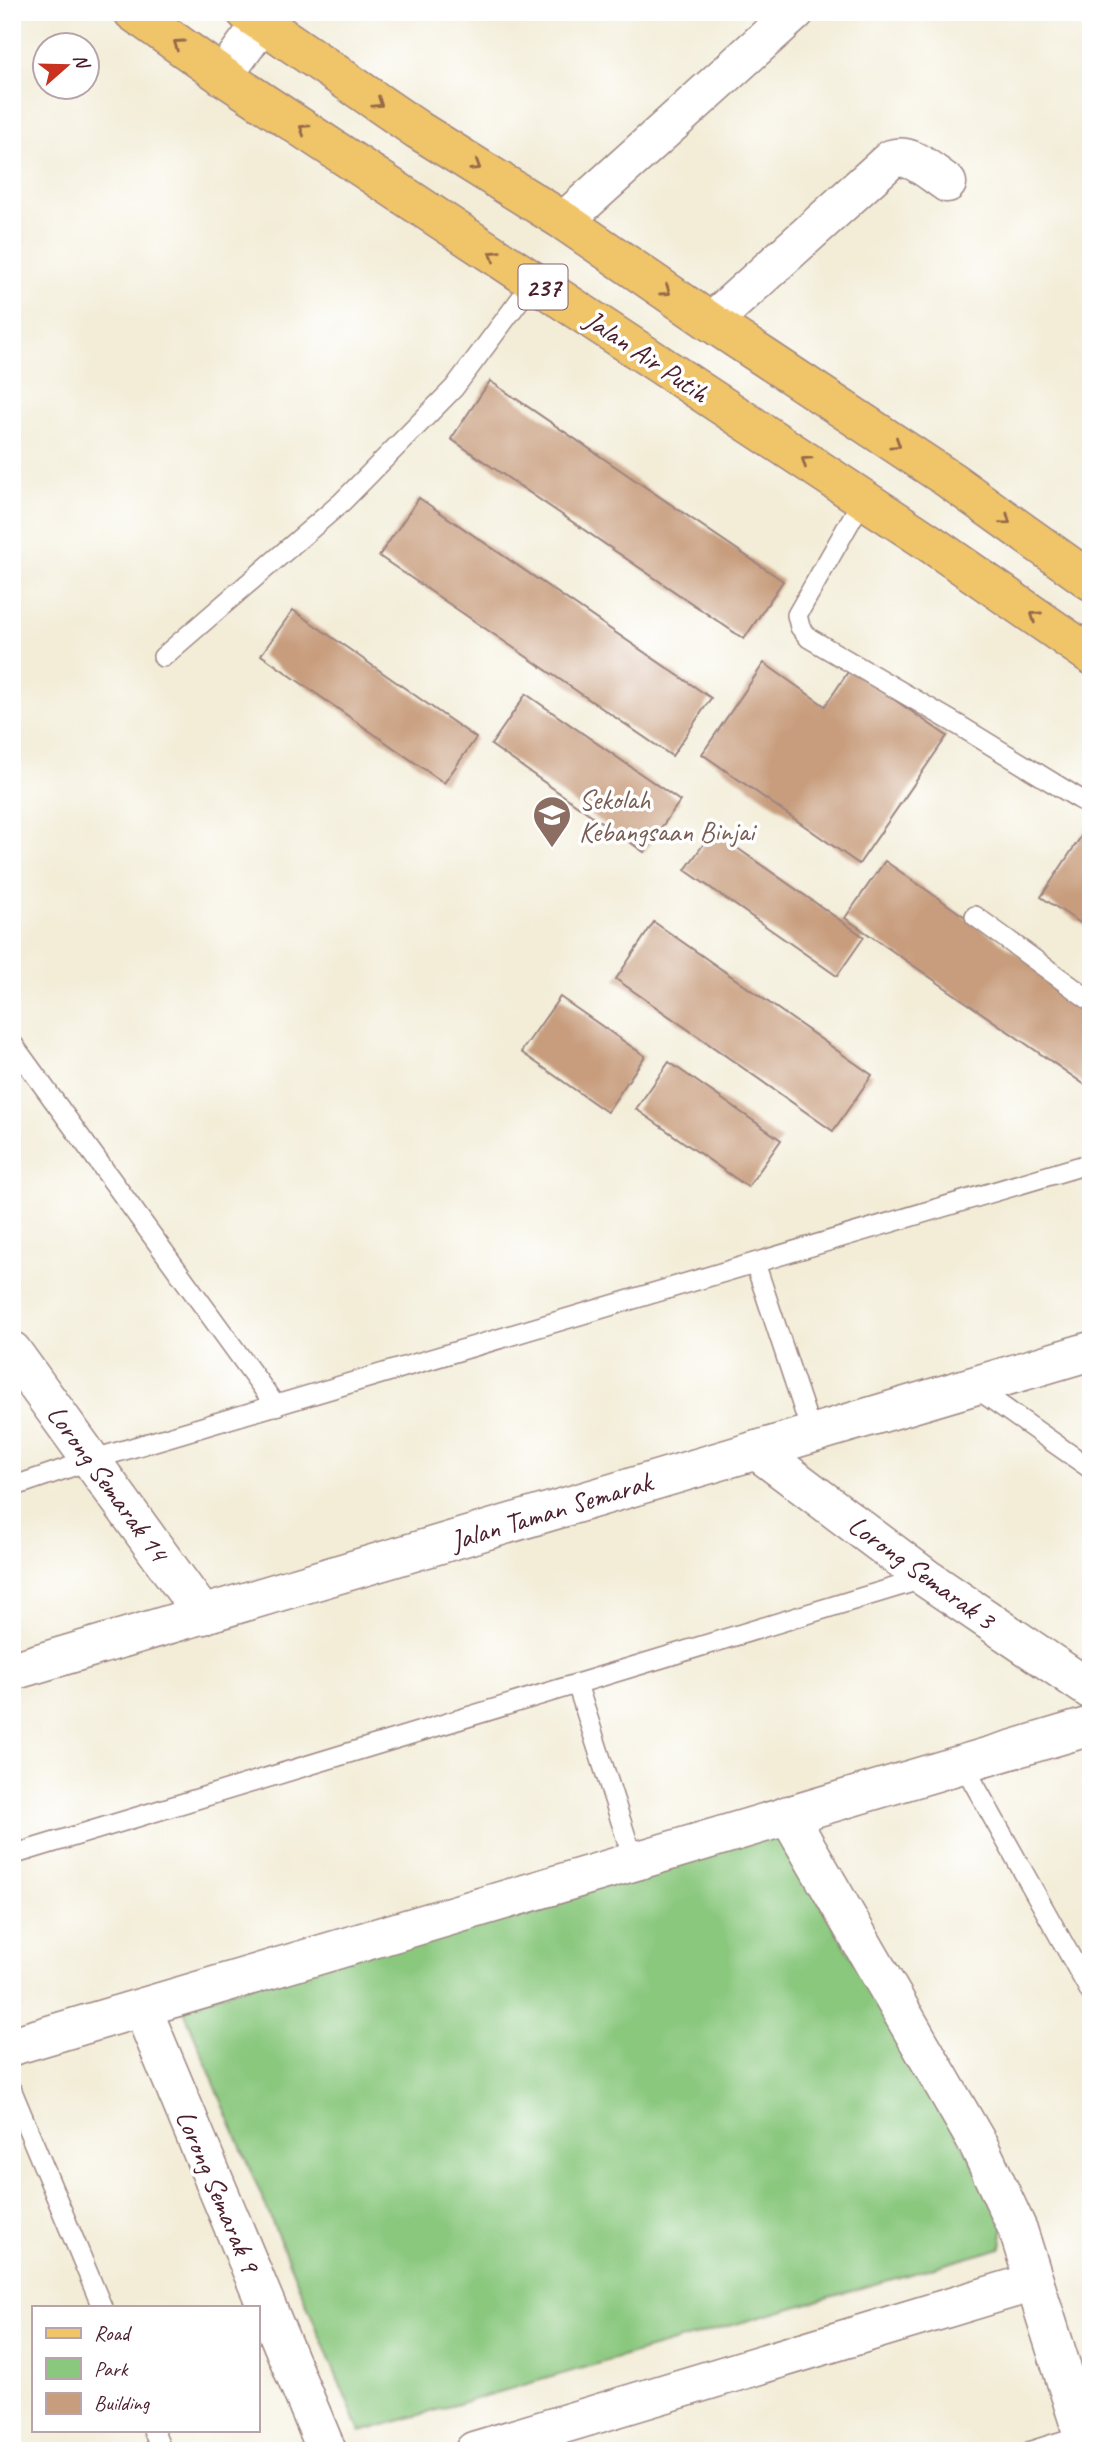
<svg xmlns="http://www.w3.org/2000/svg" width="1103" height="2463" font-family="Caveat,sans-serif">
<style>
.green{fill:#8ac87e;stroke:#6a7454;stroke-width:2}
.building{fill:#c89d7d}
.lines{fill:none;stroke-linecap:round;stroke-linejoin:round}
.service-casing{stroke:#9e8682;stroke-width:22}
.minor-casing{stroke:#9e8682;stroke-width:41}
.primary-casing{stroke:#9e8682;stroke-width:41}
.service{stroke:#fff;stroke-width:19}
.minor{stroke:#fff;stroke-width:38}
.primary{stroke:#f0c469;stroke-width:38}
.oneway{stroke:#956947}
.labels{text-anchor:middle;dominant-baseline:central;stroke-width:7;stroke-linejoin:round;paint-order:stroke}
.shield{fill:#fff;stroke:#80626b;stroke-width:2}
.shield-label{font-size:26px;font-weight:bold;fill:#4a1f2b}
.street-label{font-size:28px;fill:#4a1f2b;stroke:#fff}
.education-label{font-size:28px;fill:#785e54;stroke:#fff;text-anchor:start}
</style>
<rect width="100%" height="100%" fill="#fff"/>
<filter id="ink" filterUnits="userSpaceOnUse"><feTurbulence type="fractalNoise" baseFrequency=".0143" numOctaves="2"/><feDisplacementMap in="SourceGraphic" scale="14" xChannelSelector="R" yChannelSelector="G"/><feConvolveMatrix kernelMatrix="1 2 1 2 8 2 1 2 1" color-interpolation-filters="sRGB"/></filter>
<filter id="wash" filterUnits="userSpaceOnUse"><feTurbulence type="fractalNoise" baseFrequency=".00686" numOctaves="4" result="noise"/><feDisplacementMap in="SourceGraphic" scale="28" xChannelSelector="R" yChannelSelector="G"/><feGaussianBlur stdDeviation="1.57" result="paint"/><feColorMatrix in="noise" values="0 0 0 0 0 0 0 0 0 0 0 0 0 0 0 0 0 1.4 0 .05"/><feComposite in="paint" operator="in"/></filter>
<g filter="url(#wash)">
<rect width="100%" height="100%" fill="#f3edd8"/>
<!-- green -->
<path class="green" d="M 774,1825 L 1005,2216 L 1001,2248 L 360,2432 L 182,2006 Z"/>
<g id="blocks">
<!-- building -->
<g class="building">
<path d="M 490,381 L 783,581 L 744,639 L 451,439 Z"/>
<path d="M 419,498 L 711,698 L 672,756 L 379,556 Z"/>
<path d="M 293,610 L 476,738 L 444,783 L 261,655 Z"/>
<path d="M 764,663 L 825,706 L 850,669 L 947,736 L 859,864 L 702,754 Z"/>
<path d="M 526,694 L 680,801 L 644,852 L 491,745 Z"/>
<path d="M 1088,826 L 1091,828 L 1091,930 L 1041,897 Z"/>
<path d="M 713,831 L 864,937 L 837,976 L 685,870 Z"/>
<path d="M 885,861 L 1091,1005 L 1091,1089 L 845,918 Z"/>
<path d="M 654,922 L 872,1075 L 833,1131 L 616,979 Z"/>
<path d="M 560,997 L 645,1056 L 607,1112 L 521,1052 Z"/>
<path d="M 669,1062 L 781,1140 L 748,1187 L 636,1109 Z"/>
</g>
</g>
</g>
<g filter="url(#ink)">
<use href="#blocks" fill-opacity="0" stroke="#9e8682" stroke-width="2"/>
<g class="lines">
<defs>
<g id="service">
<path d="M 863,499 L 797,615 L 800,627 L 809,638 L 960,726 L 1091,806"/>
<path d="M 163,657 L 342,502 L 454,388 L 534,281"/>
<path d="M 975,916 L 1091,1001"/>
<path d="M 12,1043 L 276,1406"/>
<path d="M 755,1263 L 812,1434"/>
<path d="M 973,1386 L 1091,1469"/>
<path d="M 12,1487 L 91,1460 L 1091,1163"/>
<path d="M 577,1684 L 634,1862"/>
<path d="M 963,1764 L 1091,1993"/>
<path d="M 12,1855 L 926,1578"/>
<path d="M 12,2091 L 102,2307"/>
<path d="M 153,2430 L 162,2451"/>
<path d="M 1031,2451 L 1082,2435"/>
</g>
<g id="minor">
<path d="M 223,76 L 262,23 L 272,12"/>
<path d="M 564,221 L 795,12"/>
<path d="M 711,322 L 891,159 C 911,152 930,172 947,183"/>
<path d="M 12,1351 L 203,1615"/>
<path d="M 756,1450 L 926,1578 L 1091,1690"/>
<path d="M 12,1671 L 1091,1351"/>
<path d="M 788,1815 L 979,2146 L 1018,2230 L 1088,2451"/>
<path d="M 142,2008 L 327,2451"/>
<path d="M 12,2046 L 1091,1726"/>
<path d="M 474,2451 L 1034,2282"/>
</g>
<g id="primary">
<path d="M 133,12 L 223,76 L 927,541 L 1091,655"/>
<path d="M 246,12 L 418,130 L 564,221 L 711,322 L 950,480 L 1091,581"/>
</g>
</defs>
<!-- service casing -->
<use href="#service" class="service-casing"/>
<!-- minor casing -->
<use href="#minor" class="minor-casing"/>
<!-- primary casing -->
<use href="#primary" class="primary-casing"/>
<!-- service -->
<use href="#service" class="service"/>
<!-- minor -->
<use href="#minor" class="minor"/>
<!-- primary -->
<use href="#primary" class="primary"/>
</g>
<!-- one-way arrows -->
<defs><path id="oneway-chevron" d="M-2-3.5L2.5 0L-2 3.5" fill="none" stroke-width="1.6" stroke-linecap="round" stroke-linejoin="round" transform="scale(1.75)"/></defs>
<g class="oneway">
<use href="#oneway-chevron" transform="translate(178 44) rotate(-145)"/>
<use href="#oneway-chevron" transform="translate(378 103) rotate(34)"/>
<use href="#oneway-chevron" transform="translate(304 129) rotate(-147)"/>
<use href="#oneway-chevron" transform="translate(476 166) rotate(32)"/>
<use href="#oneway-chevron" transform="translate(494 255) rotate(-147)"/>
<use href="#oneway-chevron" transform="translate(666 291) rotate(35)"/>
<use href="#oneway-chevron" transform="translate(896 444) rotate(33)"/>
<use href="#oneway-chevron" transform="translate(806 461) rotate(-146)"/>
<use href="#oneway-chevron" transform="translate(1006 520) rotate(36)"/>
<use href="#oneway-chevron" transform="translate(1035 616) rotate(-145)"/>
</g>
</g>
<!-- icons -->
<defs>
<symbol id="school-pin" viewBox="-11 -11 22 30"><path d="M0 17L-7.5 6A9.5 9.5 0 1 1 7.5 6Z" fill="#8d6e63" stroke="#fff"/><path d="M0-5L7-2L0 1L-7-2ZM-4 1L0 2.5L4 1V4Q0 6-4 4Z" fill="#fff"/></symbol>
</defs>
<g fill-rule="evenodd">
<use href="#school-pin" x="530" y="793" width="44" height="60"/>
</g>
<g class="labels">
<!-- shield labels -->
<rect class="shield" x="518.5" y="264.5" width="49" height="45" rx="5"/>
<g class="shield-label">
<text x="543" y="287">237</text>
</g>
<!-- street labels -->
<g class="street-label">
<text transform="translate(647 356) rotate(34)">Jalan Air Putih</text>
<text transform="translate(108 1483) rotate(54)">Lorong Semarak 14</text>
<text transform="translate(551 1511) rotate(-17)">Jalan Taman Semarak</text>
<text transform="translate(922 1572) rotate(36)">Lorong Semarak 3</text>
<text transform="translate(218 2191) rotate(67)">Lorong Semarak 9</text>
</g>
<!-- education labels -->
<g class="education-label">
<text x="579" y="799">Sekolah<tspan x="579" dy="32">Kebangsaan Binjai</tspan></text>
</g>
</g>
<!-- margin -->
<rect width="1103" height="2463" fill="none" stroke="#fff" stroke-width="42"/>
<!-- legend -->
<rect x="32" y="2306" width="228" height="126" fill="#ffffff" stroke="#b7a5aa" stroke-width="2"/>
<rect x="46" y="2328" width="35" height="10" fill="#f0c469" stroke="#b7a5aa" stroke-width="2"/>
<text x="94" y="2340" font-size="21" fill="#4a1f2b">Road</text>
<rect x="46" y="2358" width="35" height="21" fill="#8ac87e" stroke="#b7a5aa" stroke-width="2"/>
<text x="94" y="2376" font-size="21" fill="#4a1f2b">Park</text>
<rect x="46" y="2393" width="35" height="21" fill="#c89d7d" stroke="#b7a5aa" stroke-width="2"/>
<text x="94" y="2410" font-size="21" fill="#4a1f2b">Building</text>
<!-- north arrow -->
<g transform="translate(66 66) rotate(70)"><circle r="33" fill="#ffffff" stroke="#b7a5aa" stroke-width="2"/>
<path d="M0-5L12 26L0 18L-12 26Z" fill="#c8321e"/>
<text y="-10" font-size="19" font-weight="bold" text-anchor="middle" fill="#4a1f2b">N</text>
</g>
</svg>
